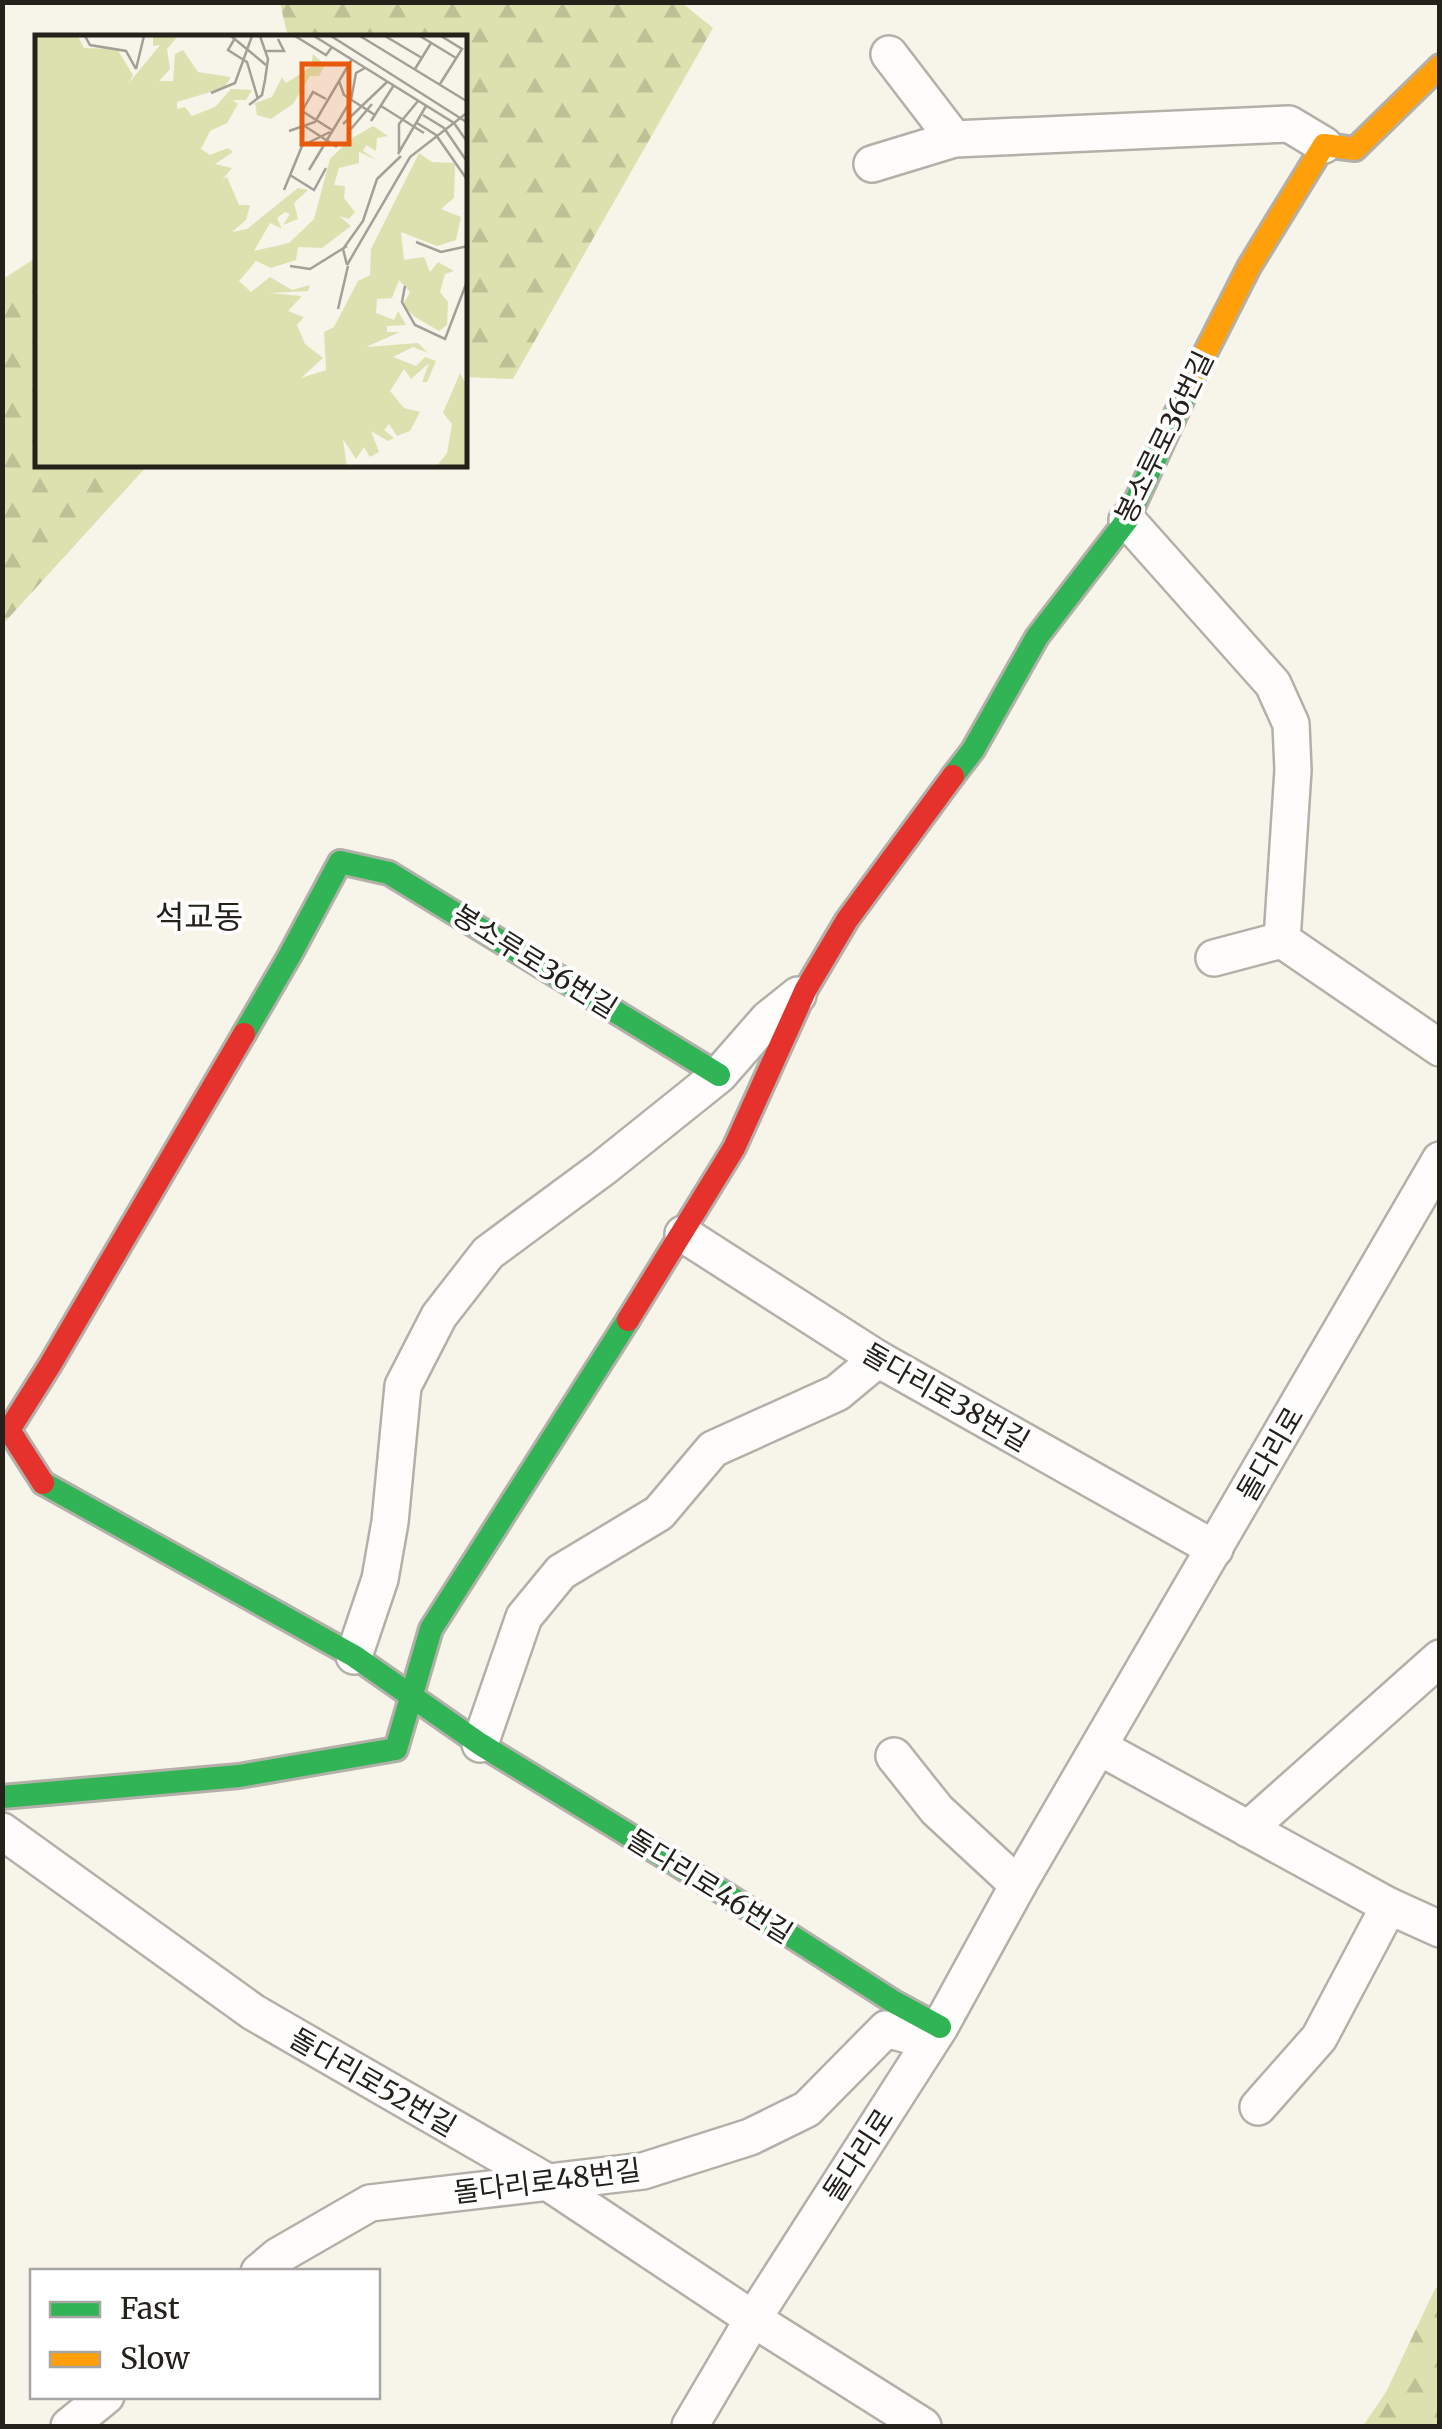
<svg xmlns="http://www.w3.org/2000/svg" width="1442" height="2429" font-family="Merriweather,'Noto Sans KR',serif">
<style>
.forest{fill:url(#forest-firs)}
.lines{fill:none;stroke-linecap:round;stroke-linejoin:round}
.street-casing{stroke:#b3b0a9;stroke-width:40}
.fast-casing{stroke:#b3b0a9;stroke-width:28}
.slow-casing{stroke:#b3b0a9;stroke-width:28}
.jam-casing{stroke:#b3b0a9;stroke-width:28}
.street{stroke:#fefdfc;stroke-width:35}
.fast{stroke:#30b455;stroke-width:22}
.slow{stroke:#ff9f0a;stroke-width:22}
.jam{stroke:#e5322d;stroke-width:22}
.labels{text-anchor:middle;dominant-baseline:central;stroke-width:8;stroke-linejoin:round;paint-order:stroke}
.street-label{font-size:28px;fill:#23211a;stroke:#fff}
.quarter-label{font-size:32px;fill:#23211a;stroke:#fff}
.inset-road{fill:none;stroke:#a2a097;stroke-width:2.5}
.view{fill:#e8590c;fill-opacity:0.15;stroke:#e8590c;stroke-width:5}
.inset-edge{fill:none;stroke:#23211a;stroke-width:5}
</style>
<defs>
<pattern id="forest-firs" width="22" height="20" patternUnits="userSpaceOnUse" patternTransform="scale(2.5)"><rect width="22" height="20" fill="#dce2af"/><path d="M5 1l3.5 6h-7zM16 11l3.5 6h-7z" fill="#bcc296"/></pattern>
</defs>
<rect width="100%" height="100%" fill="#f7f4ea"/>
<!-- forest -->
<g class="forest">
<path d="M 280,3 L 682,3 L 713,28 L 513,379 L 465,377 L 465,38 L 288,37 Z"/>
<path d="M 37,257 L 38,465 L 148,465 L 3,624 L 3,279 Z"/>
<path d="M 1439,2286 L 1439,2426 L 1363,2426 L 1386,2392 L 1435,2289 Z"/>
</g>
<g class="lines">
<defs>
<g id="street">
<path d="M 889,54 L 954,139 L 1289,124 L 1324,145"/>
<path d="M 872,164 L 954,139"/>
<path d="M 1127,520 L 1273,684 L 1291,724 L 1293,770 L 1282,940 L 1440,1048"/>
<path d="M 1214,958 L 1282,940"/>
<path d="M 683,1234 L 878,1359 L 1215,1549"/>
<path d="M 354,1656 L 380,1579 L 390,1522 L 403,1386 L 439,1316 L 488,1253 L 603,1168 L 719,1075 L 768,1019 L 798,995"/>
<path d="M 480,1744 L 524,1617 L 561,1572 L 659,1513 L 713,1449 L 837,1393 L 878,1359"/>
<path d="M 1099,1747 L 1389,1906 L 1440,1929"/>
<path d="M 894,1756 L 937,1810 L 1018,1885"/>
<path d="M 1248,1829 L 1440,1658"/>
<path d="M 2,1831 L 253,2012 L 549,2183 L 753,2319 L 923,2426"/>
<path d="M 1258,2107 L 1319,2038 L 1389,1906"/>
<path d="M 259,2272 L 278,2256 L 370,2203 L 643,2171 L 750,2137 L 807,2109 L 886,2029 L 930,2041"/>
<path d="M 69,2426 L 106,2396"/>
<path d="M 690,2426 L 753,2319 L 940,2027 L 1018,1885 L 1440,1160"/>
</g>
<g id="fast">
<path d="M 953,776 L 973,750 L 1037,637 L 1127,520 L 1191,381"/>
<path d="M 244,1034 L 290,955 L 340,862 L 389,873 L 719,1075"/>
<path d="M 43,1483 L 354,1656 L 480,1744 L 727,1895 L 894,2002 L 940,2027"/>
<path d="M 2,1797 L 239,1776 L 396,1749 L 431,1629 L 628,1320"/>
</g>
<path id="slow" d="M 1191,381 L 1249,267 L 1324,145 L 1355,149 L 1440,66"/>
<g id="jam">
<path d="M 628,1320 L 734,1148 L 806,989 L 847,920 L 953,776"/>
<path d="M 43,1483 L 9,1430 L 50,1365 L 244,1034"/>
</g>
</defs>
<!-- street casing -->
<use href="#street" class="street-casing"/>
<!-- fast casing -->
<use href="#fast" class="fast-casing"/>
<!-- slow casing -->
<use href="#slow" class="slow-casing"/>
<!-- jam casing -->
<use href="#jam" class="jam-casing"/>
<!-- street -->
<use href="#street" class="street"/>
<!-- fast -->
<use href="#fast" class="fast"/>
<!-- slow -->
<use href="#slow" class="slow"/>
<!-- jam -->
<use href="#jam" class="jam"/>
</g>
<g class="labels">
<!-- street labels -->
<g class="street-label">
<text transform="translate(1164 437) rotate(-64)">봉소루로36번길</text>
<text transform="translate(535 961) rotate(32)">봉소루로36번길</text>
<text transform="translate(946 1397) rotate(30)">돌다리로38번길</text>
<text transform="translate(1270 1454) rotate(-60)">돌다리로</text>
<text transform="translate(710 1886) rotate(32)">돌다리로46번길</text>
<text transform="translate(373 2082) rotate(30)">돌다리로52번길</text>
<text transform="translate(858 2155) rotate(-57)">돌다리로</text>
<text transform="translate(547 2181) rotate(-7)">돌다리로48번길</text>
</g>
<!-- quarter labels -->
<g class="quarter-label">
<text x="199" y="917">석교동</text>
</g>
</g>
<!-- overview -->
<g transform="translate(35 35)">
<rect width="432" height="432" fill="#f7f4ea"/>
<path d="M 0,1 L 43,1 L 49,13 L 82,14 L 98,40 L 94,48 L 125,10 L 118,11 L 118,1 L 143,1 L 132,14 L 135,34 L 124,46 L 138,46 L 140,19 L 148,15 L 163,37 L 196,42 L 189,53 L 142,67 L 142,74 L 150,72 L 157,81 L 180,72 L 196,54 L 217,55 L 211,65 L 197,65 L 203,69 L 192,88 L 175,96 L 166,114 L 175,120 L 193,113 L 198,117 L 180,129 L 197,133 L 187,145 L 192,142 L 204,170 L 215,170 L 211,185 L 197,197 L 212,194 L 263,153 L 273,155 L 259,168 L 263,184 L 248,190 L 255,179 L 250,177 L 242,183 L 247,194 L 235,188 L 219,216 L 254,208 L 279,184 L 295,124 L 314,105 L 338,91 L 353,101 L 342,103 L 341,116 L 331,110 L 328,116 L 342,125 L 324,117 L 324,128 L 304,133 L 299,150 L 310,151 L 309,163 L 320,177 L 314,184 L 304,181 L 316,191 L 287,213 L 263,212 L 261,225 L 236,233 L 221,226 L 204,246 L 216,257 L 235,242 L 257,255 L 275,250 L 273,256 L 235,258 L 267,261 L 253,276 L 269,282 L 262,290 L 270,309 L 288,323 L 266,343 L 291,335 L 289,297 L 299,292 L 323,246 L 335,240 L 336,214 L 384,118 L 397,127 L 420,128 L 419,163 L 406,174 L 426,182 L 421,205 L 402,211 L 366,197 L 369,225 L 389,222 L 395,237 L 403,227 L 419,236 L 410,239 L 405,257 L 413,267 L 412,290 L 404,296 L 380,282 L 368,270 L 375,257 L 364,245 L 357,263 L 342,264 L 341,278 L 359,285 L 363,276 L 371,290 L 352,291 L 352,297 L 365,297 L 331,312 L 383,308 L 393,318 L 378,312 L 358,322 L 381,331 L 390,322 L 401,326 L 392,347 L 387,347 L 394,328 L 376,344 L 369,334 L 355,356 L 369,373 L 385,377 L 375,396 L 362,401 L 354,389 L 349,395 L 359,403 L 353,406 L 336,396 L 344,417 L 335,422 L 329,412 L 321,424 L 308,404 L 312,432 L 0,432 ZM 278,19 L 290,30 L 284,41 L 275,41 L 258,69 L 236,84 L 222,80 L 220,68 L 237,62 L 247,42 L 251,48 L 276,32 ZM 425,338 L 432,351 L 432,432 L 401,432 L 412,418 L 417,389 L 408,378 Z" fill="#dce2af"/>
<path class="inset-road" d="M 50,1 L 55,10 L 91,16 L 101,34M 196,1 L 231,30M 260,1 L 291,20 L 297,12M 279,1 L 419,88 L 433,108M 296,1 L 433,88M 325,1 L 433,67M 350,1 L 387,23M 385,1 L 421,23M 200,3 L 193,15 L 212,27 L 223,64M 231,16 L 249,16 L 243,4M 101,34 L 109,1M 380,34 L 396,8M 304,46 L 309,60 L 340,80M 405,49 L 427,14 L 406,1M 176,58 L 200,48 L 217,1M 291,64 L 278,57 L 267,76 L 297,95M 214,70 L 227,60 L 230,45 L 233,24 L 225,1M 346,71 L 389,98M 388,80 L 409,93 L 433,128M 336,86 L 359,50M 382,88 L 401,100 L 433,146M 308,89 L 352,47M 268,90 L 302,112M 316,94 L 337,69M 254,96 L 280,87 L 317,24M 364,116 L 364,89 L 383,66M 363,119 L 391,71M 274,135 L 316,65 L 321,38 L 330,33M 255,140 L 279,155 L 291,133M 249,155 L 267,111 L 295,97M 381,207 L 406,217 L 433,211M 312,230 L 375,122 L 433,77M 312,230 L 308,214 L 328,186 L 342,144 L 366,121M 255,231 L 275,234 L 312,211M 370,251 L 367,267 L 380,290 L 410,304 L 433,244M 303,274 L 313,231"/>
<path class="view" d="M 267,29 L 314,29 L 314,109 L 267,109 Z"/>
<rect width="432" height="432" class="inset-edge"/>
</g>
<!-- border -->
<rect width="1442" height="2429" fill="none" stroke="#23211a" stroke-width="10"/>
<!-- legend -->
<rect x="30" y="2269" width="350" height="130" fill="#ffffff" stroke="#a7a6a3" stroke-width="2.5"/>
<rect x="50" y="2302" width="50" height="15" fill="#30b455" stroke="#a7a6a3" stroke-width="2.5"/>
<text x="120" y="2319" font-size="30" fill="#23211a">Fast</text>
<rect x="50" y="2352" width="50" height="15" fill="#ff9f0a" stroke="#a7a6a3" stroke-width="2.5"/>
<text x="120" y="2369" font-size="30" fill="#23211a">Slow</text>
</svg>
